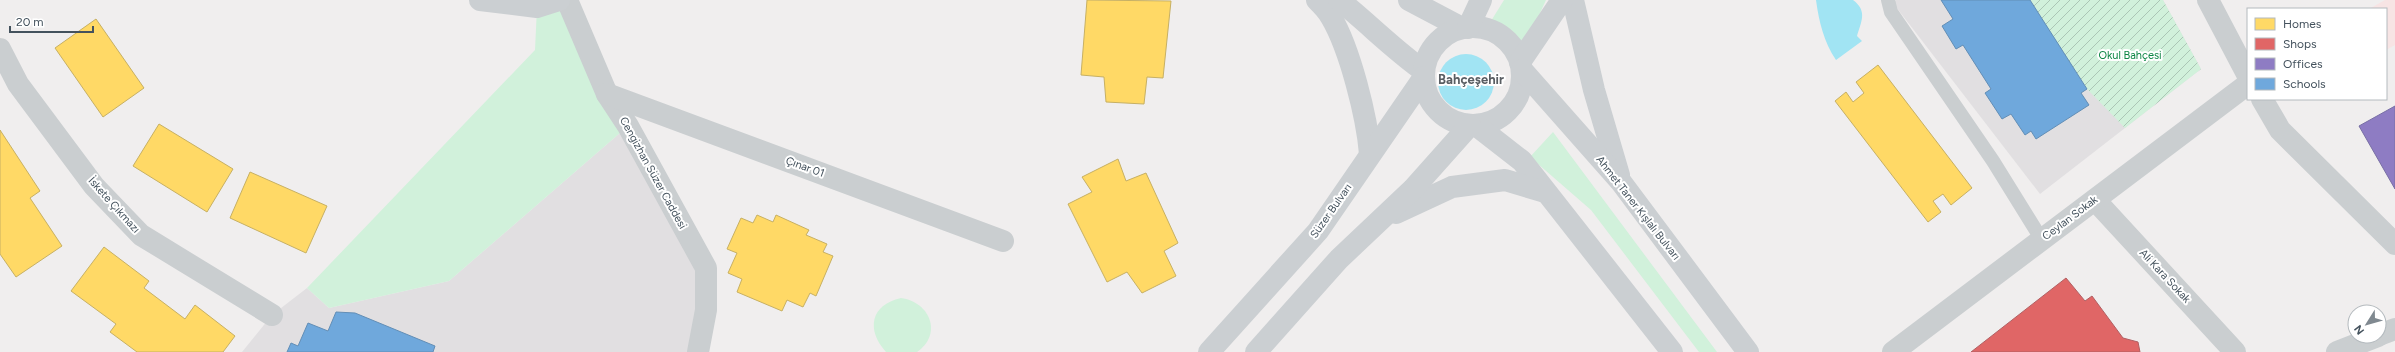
<svg xmlns="http://www.w3.org/2000/svg" width="2395" height="352" font-family="Figtree,sans-serif">
<style>
.education{fill:#e1dfe1}
.medical{fill:#f7e4e4}
.green{fill:#d1f1db}
.garden{fill:url(#garden-furrows)}
.water{fill:#a1e4f3}
.homes{fill:#ffd966;stroke:#c7b063}
.shops{fill:#e06666;stroke:#b16063}
.offices{fill:#8e7cc3;stroke:#786fa4}
.schools{fill:#6fa8dc;stroke:#628eb6}
.lines{fill:none;stroke-linecap:round;stroke-linejoin:round}
.lane{stroke:#caced0;stroke-width:14}
.street{stroke:#caced0;stroke-width:22}
.secondary{stroke:#cbcfd2;stroke-width:22}
.labels{text-anchor:middle;dominant-baseline:central;stroke-width:4;stroke-linejoin:round;paint-order:stroke}
.park-label{font-size:11px;fill:#0d8645;stroke:#fff}
.street-label{font-size:11px;fill:#44525d;stroke:#fff}
.quarter-label{font-size:13px;font-weight:bold;fill:#595e63;stroke:#fff}
</style>
<defs>
<pattern id="garden-furrows" width="10" height="10" patternUnits="userSpaceOnUse"><rect width="10" height="10" fill="#d1f1db"/><path d="M-1 1l2-2M0 10L10 0M9 11l2-2" fill="none" stroke="#abc6b5"/></pattern>
</defs>
<rect width="100%" height="100%" fill="#f0eeee"/>
<!-- education -->
<g class="education">
<path d="M 1896,0 L 2163,0 L 2201,69 L 2040,194 L 1893,3 Z"/>
<path d="M 628,126 L 706,268 L 698,352 L 242,352 L 272,315 L 307,288 L 329,308 L 449,281 Z"/>
</g>
<!-- medical -->
<path class="medical" d="M 2385,0 L 2395,0 L 2395,45 L 2386,50 L 2386,9 L 2369,9 Z"/>
<!-- green -->
<g class="green">
<path d="M 559,0 L 628,126 L 449,281 L 329,308 L 307,288 L 535,50 L 537,7 Z"/>
<path d="M 1504,0 L 1546,0 L 1524,48 L 1491,21 Z"/>
<path d="M 1553,132 L 1717,352 L 1699,352 L 1591,210 L 1530,157 Z"/>
<path d="M 901,298 C 930,302 943,334 917,352 L 886,352 C 866,330 870,305 901,298 Z"/>
</g>
<!-- garden -->
<path class="garden" d="M 2030,0 L 2163,0 L 2201,69 L 2125,128 L 2087,89 Z"/>
<!-- water -->
<g class="water">
<path d="M 1816,0 L 1853,0 C 1868,11 1861,22 1857,36 L 1862,41 L 1836,60 C 1824,42 1819,22 1816,0 Z"/>
<circle cx="1466" cy="82" r="28"/>
</g>
<!-- homes -->
<g class="homes">
<path d="M 1087,0 L 1171,1 L 1163,78 L 1147,77 L 1144,104 L 1106,102 L 1104,77 L 1081,75 Z"/>
<path d="M 96,19 L 144,88 L 103,117 L 55,48 Z"/>
<path d="M 1878,65 L 1972,188 L 1951,205 L 1943,194 L 1933,201 L 1941,212 L 1928,222 L 1835,101 L 1846,92 L 1853,102 L 1864,93 L 1856,82 Z"/>
<path d="M 159,124 L 233,169 L 207,212 L 133,166 Z"/>
<path d="M 0,130 L 40,191 L 30,198 L 62,246 L 16,277 L 0,254 Z"/>
<path d="M 1118,159 L 1126,181 L 1146,173 L 1178,243 L 1164,251 L 1176,276 L 1142,293 L 1127,272 L 1107,282 L 1068,204 L 1092,192 L 1082,177 Z"/>
<path d="M 250,172 L 327,206 L 306,253 L 230,218 Z"/>
<path d="M 757,215 L 773,222 L 776,215 L 809,230 L 806,235 L 827,244 L 823,252 L 833,256 L 816,296 L 810,293 L 803,307 L 787,300 L 782,311 L 737,292 L 742,279 L 728,273 L 737,253 L 727,249 L 741,218 L 753,223 Z"/>
<path d="M 104,247 L 149,281 L 144,288 L 185,319 L 195,305 L 235,336 L 223,352 L 137,352 L 110,332 L 116,324 L 71,291 Z"/>
</g>
<!-- shops -->
<path class="shops" d="M 2066,278 L 2085,301 L 2092,296 L 2123,338 L 2138,342 L 2140,352 L 1971,352 Z"/>
<!-- offices -->
<path class="offices" d="M 2395,106 L 2395,189 L 2359,126 Z"/>
<!-- schools -->
<g class="schools">
<path d="M 1941,0 L 2030,0 L 2087,89 L 2081,93 L 2089,105 L 2036,139 L 2031,131 L 2025,135 L 2011,114 L 2002,119 L 1985,93 L 1991,89 L 1963,45 L 1956,49 L 1942,26 L 1953,19 Z"/>
<path d="M 336,312 L 355,313 L 435,346 L 433,352 L 287,352 L 291,343 L 298,346 L 308,323 L 328,331 Z"/>
</g>
<g class="lines">
<!-- lane -->
<path class="lane" d="M 1888,0 L 1891,12 L 1993,161 L 2042,240"/>
<!-- street -->
<g class="street">
<path d="M 567,0 L 607,94 L 628,126 L 706,268 L 706,310 L 698,352"/>
<path d="M 2208,0 L 2248,76"/>
<path d="M 0,49 L 18,84 L 94,186 L 141,235 L 272,315"/>
<path d="M 607,94 L 1003,241"/>
<path d="M 2262,99 L 2280,130 L 2395,244"/>
<path d="M 2095,200 L 2235,352"/>
<path d="M 2379,335 L 2395,329"/>
<path d="M 1893,352 L 2248,84"/>
<path d="M 2337,352 L 2378,336"/>
</g>
<!-- secondary -->
<g class="secondary">
<path d="M 480,0 L 537,7 L 559,0"/>
<path d="M 1317,0 C 1322,5 1328,11 1331,17 C 1350,49 1367,117 1370,154"/>
<path d="M 1339,0 C 1368,23 1394,50 1424,71"/>
<path d="M 1409,0 L 1462,28"/>
<path d="M 1573,0 L 1594,90 L 1619,175"/>
<circle cx="1473" cy="76" r="49"/>
<path d="M 1468,28 L 1481,0"/>
<path d="M 1520,62 L 1562,0"/>
<path d="M 1522,70 L 1621,182 L 1748,352"/>
<path d="M 1477,126 L 1522,161 L 1672,352"/>
<path d="M 1396,213 L 1452,187 L 1505,180 L 1545,192"/>
<path d="M 1209,352 L 1318,231 L 1424,77"/>
<path d="M 1256,352 L 1339,259 L 1413,189 L 1470,125"/>
</g>
</g>
<g class="labels">
<!-- park labels -->
<g class="park-label">
<text x="2130" y="55">Okul Bahçesi</text>
</g>
<!-- street labels -->
<g class="street-label">
<text transform="translate(805 167) rotate(20)">Çınar 01</text>
<text transform="translate(653 173) rotate(61)">Cengizhan Süzer Caddesi</text>
<text transform="translate(114 205) rotate(48)">İskete Çıkmazı</text>
<text transform="translate(1638 208) rotate(52)">Ahmet Taner Kışlalı Bulvarı</text>
<text transform="translate(1331 211) rotate(-55)">Süzer Bulvarı</text>
<text transform="translate(2070 218) rotate(-37)">Ceylan Sokak</text>
<text transform="translate(2165 276) rotate(47)">Ali Kara Sokak</text>
</g>
<!-- quarter labels -->
<g class="quarter-label">
<text x="1471" y="79">Bahçeşehir</text>
</g>
</g>
<!-- legend -->
<rect x="2247" y="8" width="140" height="92" fill="#ffffff" stroke="#b4babe"/>
<rect x="2255" y="18" width="20" height="12" fill="#ffd966" stroke="#b4babe"/>
<text x="2283" y="28" font-size="12" fill="#44525d">Homes</text>
<rect x="2255" y="38" width="20" height="12" fill="#e06666" stroke="#b4babe"/>
<text x="2283" y="48" font-size="12" fill="#44525d">Shops</text>
<rect x="2255" y="58" width="20" height="12" fill="#8e7cc3" stroke="#b4babe"/>
<text x="2283" y="68" font-size="12" fill="#44525d">Offices</text>
<rect x="2255" y="78" width="20" height="12" fill="#6fa8dc" stroke="#b4babe"/>
<text x="2283" y="88" font-size="12" fill="#44525d">Schools</text>
<!-- north arrow -->
<g transform="translate(2367 324) rotate(233)"><circle r="19" fill="#ffffff" stroke="#b4babe"/>
<path d="M0-3L7 15L0 10L-7 15Z" fill="#808990"/>
<text y="-6" font-size="11" font-weight="bold" text-anchor="middle" fill="#44525d">N</text>
</g>
<!-- scale -->
<path d="M10 26v6h83v-6" fill="none" stroke="#44525d" stroke-width="2"/>
<text x="16" y="26" font-size="12" fill="#44525d" stroke="#ffffff" stroke-width="3" paint-order="stroke">20 m</text>
</svg>
